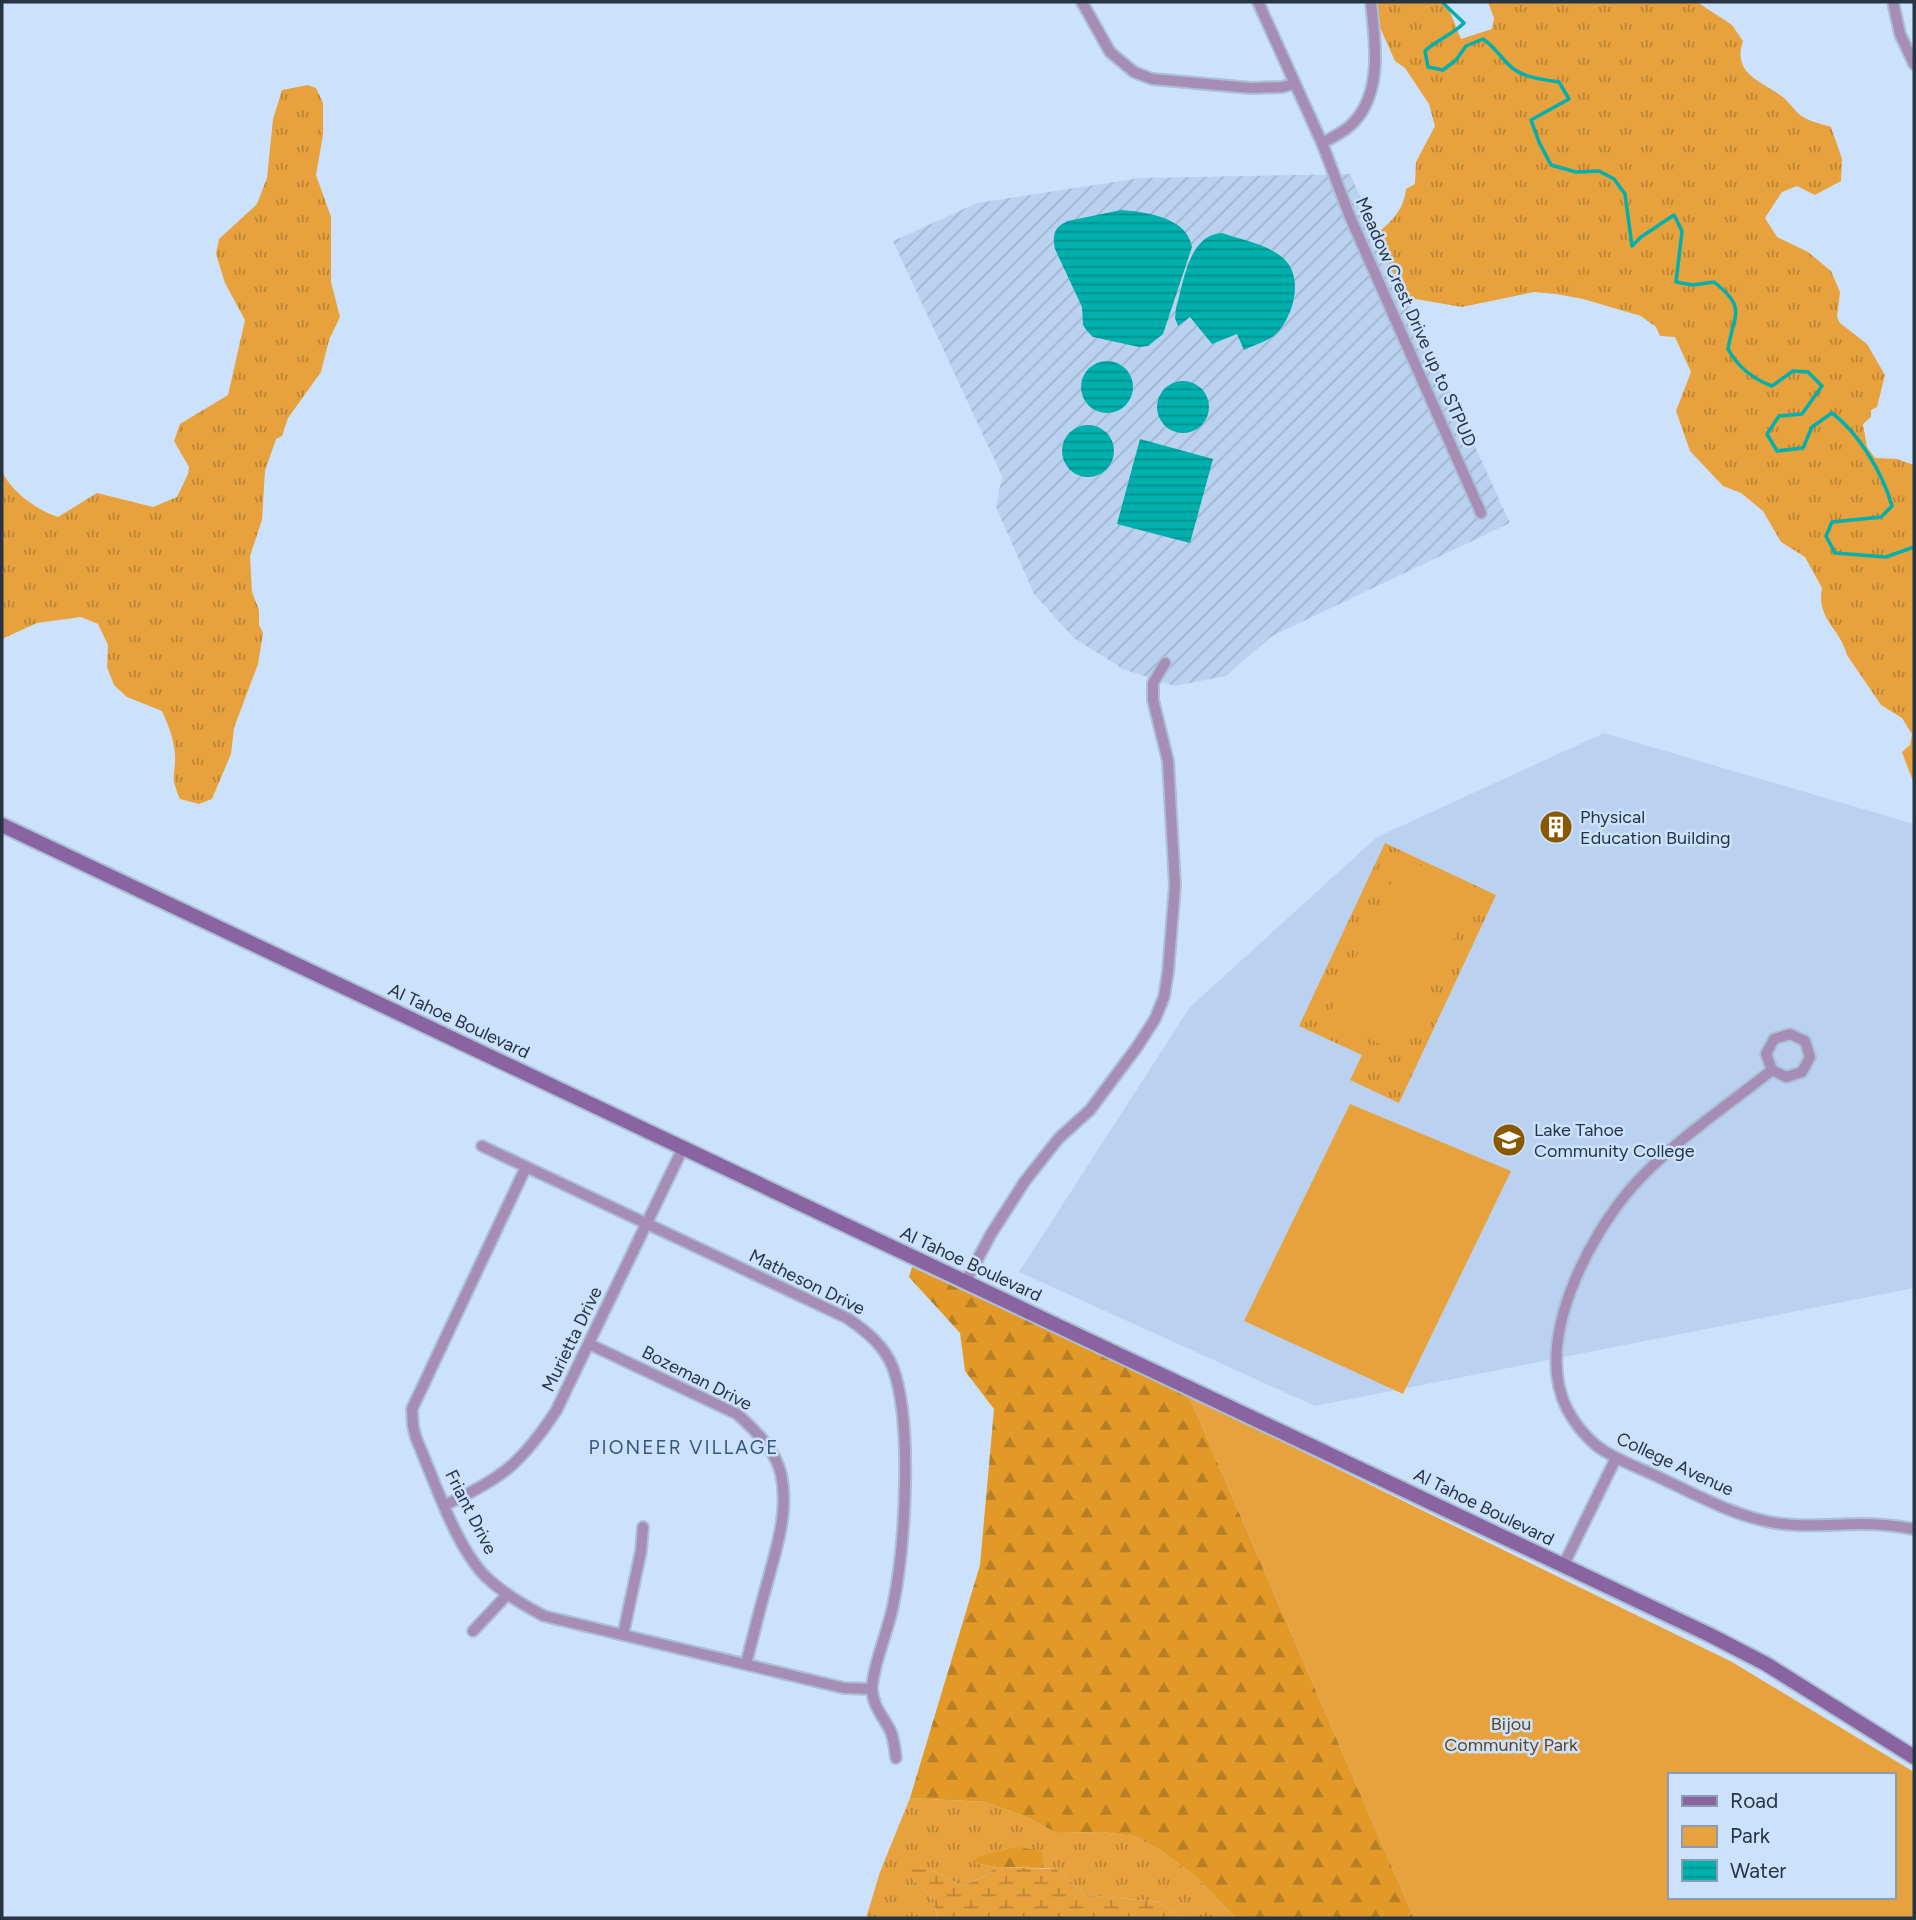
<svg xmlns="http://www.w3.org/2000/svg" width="1916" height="1920" font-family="Figtree,sans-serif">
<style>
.built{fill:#bad2ef}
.industrial{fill:url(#industrial-furrows)}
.grass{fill:url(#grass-tufts)}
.forest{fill:url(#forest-firs)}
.wetland{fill:url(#wetland-marsh)}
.park{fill:#e7a13d;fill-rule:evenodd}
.water{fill:url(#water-rules)}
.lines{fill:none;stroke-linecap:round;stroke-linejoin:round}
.stream{stroke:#00b0ad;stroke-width:3.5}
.minor-casing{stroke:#abbfd7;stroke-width:14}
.secondary-casing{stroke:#abbfd7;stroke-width:18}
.minor{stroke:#a68db6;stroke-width:10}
.secondary{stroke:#8a64a0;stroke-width:14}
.labels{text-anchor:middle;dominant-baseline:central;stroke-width:5;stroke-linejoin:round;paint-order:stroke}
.street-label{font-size:18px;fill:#263444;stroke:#cce2fc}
.poi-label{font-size:18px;fill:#263444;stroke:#cce2fc;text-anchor:start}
.park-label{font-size:18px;fill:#64461c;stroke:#cce2fc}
.neighbourhood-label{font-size:19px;letter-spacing:2px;fill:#36567a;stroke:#cce2fc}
</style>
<defs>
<pattern id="industrial-furrows" width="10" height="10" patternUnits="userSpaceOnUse" patternTransform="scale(1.75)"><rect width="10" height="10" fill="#bad2ef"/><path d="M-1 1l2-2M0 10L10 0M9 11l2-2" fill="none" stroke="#a0b5ce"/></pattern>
<pattern id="grass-tufts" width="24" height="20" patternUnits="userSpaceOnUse" patternTransform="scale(1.75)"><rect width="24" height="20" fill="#e7a13d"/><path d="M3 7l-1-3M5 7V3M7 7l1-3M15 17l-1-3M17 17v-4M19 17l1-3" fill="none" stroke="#bb8435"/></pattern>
<pattern id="forest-firs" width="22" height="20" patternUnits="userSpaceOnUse" patternTransform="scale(1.75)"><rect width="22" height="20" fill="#e29927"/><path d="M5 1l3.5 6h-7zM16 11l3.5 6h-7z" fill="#b77e23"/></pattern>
<pattern id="wetland-marsh" width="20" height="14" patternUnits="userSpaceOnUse" patternTransform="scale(1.75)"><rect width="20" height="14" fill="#e7a13d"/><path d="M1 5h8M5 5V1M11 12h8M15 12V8" fill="none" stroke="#bb8435"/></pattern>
<pattern id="water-rules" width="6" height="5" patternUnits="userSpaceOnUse" patternTransform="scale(1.75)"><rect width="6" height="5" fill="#00b0ad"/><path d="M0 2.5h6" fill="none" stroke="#02908e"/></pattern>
</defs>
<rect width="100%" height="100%" fill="#cce2fc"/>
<!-- built -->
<path class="built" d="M 1604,733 L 1914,824 L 1914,1288 L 1315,1406 L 1019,1272 L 1190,1007 L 1377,837 Z"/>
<!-- industrial -->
<path class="industrial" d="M 1350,174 L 1510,523 L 1272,636 L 1226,676 L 1174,686 L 1123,669 L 1074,638 L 1034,594 L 996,507 L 1002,476 L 893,241 L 977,203 L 1140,178 Z"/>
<!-- grass -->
<g class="grass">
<path d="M 1376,2 L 1446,2 L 1461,39 L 1492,29 L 1494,18 L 1488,2 L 1697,2 L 1732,25 L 1743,41 C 1732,73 1760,81 1780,95 C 1788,100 1793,109 1800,115 C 1808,121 1822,124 1831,127 L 1842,159 L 1841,181 L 1815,195 L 1797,186 L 1782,192 L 1765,218 L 1777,237 L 1808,252 L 1831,271 L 1840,292 L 1837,317 L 1840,323 L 1867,344 L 1885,375 L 1877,407 L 1871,410 L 1871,417 L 1863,424 L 1867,447 L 1875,458 L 1897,459 L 1914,465 L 1914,784 L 1902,752 L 1910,745 L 1912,734 L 1902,718 L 1881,705 L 1847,655 C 1840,628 1816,619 1822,588 L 1805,557 L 1781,542 L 1763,511 L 1741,493 L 1723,486 L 1690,451 L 1676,411 L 1691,372 L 1675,337 L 1660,336 L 1656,327 L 1641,316 L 1583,299 L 1556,294 L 1534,292 L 1462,307 L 1404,297 L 1376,234 C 1392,222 1404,209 1406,189 L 1415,184 L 1416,162 L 1435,126 L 1429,104 L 1405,68 L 1395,61 L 1374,14 Z"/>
<path d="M 308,85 L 316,88 L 323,103 L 323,135 L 316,175 L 331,217 L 331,282 L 340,317 L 329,340 L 321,372 L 288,418 L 282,436 L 276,439 L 265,471 L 262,520 L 250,556 L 252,592 L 259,610 L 259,625 L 263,633 L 258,664 L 234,728 L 231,754 L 212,799 L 199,804 L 180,799 C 169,774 176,777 175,755 C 174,738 168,725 162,711 L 127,697 L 114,685 L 107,667 L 108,645 L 98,624 L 81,617 L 37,623 L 2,639 L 2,471 C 11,492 37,510 58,517 L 97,493 L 153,507 L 177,497 L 188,474 L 189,467 L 174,441 L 180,424 L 228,395 L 245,320 L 225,283 L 216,254 L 219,239 L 257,204 L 267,178 L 273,119 L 282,90 Z"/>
<path d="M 1385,843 L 1496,895 L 1399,1103 L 1350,1080 L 1362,1055 L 1299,1026 Z"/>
<path d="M 910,1798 L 986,1802 L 1028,1818 L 1057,1833 L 1100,1832 L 1134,1836 L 1161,1851 L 1195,1876 L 1236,1918 L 1182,1918 L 1159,1902 L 1085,1895 L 1056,1869 L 1044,1868 L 1041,1851 L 973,1863 L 996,1867 L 985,1876 L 962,1886 L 931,1870 L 912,1878 L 934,1900 L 937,1918 L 866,1918 L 880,1872 Z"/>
</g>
<!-- forest -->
<g class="forest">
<path d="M 912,1267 L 1189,1396 L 1414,1918 L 1236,1918 L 1195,1876 L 1161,1851 L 1134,1836 L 1100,1832 L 1057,1833 L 1028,1818 L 986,1802 L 910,1798 L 980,1565 L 994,1409 L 965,1371 L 960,1333 L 909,1277 Z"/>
<path d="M 1017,1847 L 1042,1851 L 1044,1868 L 996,1867 L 973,1863 L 977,1857 Z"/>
</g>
<!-- wetland -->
<path class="wetland" d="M 996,1867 L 1056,1869 L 1085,1895 L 1159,1902 L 1182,1918 L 937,1918 L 934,1900 L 912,1878 L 911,1869 L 931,1870 L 962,1886 L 985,1876 Z"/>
<!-- park -->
<g class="park">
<path d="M 1403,857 L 1476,892 L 1400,1053 L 1327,1019 Z"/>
<path d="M 1350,1104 L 1511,1171 L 1403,1394 L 1244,1321 Z"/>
<path d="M 1189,1396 L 1732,1662 L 1914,1772 L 1914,1918 L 1414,1918 ZM 1669,1775 L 1893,1775 L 1893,1897 L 1669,1897 Z"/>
</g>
<!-- water -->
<g class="water">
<path d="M 1121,210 C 1146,212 1187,217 1192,247 L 1163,334 L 1148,346 L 1139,347 L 1093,337 L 1087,331 L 1083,325 L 1082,307 L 1055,249 C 1052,235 1054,227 1068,221 Z"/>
<path d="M 1222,233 C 1242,240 1267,244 1283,258 C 1304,276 1294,314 1278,332 C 1270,341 1254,345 1244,350 L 1237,334 L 1212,344 L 1190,317 L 1178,326 L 1175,318 L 1176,308 C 1184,282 1188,235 1222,233 Z"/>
<circle cx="1107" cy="387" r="26"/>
<circle cx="1183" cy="407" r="26"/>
<circle cx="1088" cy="451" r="26"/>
<path d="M 1140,439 L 1213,459 L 1190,543 L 1117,524 Z"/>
</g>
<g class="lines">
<!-- stream -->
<path class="stream" d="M 1442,2 L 1464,23 C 1452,35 1437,40 1425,51 L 1428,67 L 1443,70 L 1456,60 L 1466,46 L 1483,39 C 1496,47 1503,62 1515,70 C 1527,78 1546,80 1559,82 L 1569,99 L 1531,120 L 1539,142 L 1551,165 L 1576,172 L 1599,171 L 1614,179 L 1625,194 L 1632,246 L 1641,237 L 1674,215 L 1682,231 L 1676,282 L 1693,285 L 1714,282 C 1747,308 1734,313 1728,349 C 1738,367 1753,379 1772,386 L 1793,371 L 1808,372 L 1822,386 L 1802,414 L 1779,416 L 1767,434 L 1777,451 L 1803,448 L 1812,427 L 1832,413 C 1859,433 1883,474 1892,506 L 1881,517 L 1832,522 L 1826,536 L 1835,553 L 1886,557 L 1914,547"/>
<defs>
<g id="minor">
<path d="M 1082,2 L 1110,52 L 1134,72 L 1152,79 L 1251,88 L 1282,87 L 1294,84"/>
<path d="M 1258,2 L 1322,143 L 1350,217 L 1481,513"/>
<path d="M 1893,2 L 1900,34 L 1914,64"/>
<path d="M 1322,143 C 1333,137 1345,132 1354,122 C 1383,91 1375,40 1371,2"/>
<path d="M 1772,1070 L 1766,1054 L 1774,1039 L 1790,1034 L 1805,1041 L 1810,1057 L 1802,1072 L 1786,1077 L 1772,1070 C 1728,1105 1670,1144 1633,1186 C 1589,1236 1533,1341 1567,1409 C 1574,1422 1586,1437 1597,1446 C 1614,1459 1635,1466 1654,1475 C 1689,1491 1724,1511 1761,1520 C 1795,1529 1828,1524 1862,1524 C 1879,1524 1897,1526 1914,1529"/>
<path d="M 482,1146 L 847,1318 C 866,1331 884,1345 893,1368 C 913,1423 905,1548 893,1606 C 888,1631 873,1665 872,1688 C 872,1706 884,1717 891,1732 C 894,1740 895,1749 896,1758"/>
<path d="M 526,1167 L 412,1409 L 413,1426 L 416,1438 C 434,1479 455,1546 486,1577 C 504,1594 523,1605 544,1616 L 844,1688 L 872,1689"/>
<path d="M 965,1283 L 991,1234 L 1025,1181 L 1059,1138 L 1090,1110 L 1137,1047 L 1155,1019 L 1164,997 L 1168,972 L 1175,885 L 1168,761 L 1153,700 L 1153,683 L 1165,663"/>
<path d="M 589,1344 L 737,1414 C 755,1430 775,1449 781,1474 C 789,1510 777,1546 768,1580 C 760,1608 753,1636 746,1664"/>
<path d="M 445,1505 C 501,1479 521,1464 556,1411 L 683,1148"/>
<path d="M 1563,1566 L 1616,1458"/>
<path d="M 473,1631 L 507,1595"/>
<path d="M 623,1635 L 641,1551 L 643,1527"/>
</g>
<path id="secondary" d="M 2,825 L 1710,1635 L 1766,1664 L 1914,1757"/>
</defs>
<!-- minor casing -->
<use href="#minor" class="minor-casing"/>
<!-- secondary casing -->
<use href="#secondary" class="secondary-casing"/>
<!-- minor -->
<use href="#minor" class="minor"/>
<!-- secondary -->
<use href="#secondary" class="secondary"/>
</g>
<!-- icons -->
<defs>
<symbol id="building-disc" viewBox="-11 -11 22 22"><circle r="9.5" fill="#8a5800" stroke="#cce2fc"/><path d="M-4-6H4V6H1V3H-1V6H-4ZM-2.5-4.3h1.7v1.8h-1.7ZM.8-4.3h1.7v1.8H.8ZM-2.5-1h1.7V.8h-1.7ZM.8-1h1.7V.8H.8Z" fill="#fff"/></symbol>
<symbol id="university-disc" viewBox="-11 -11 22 22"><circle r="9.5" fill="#8a5800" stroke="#cce2fc"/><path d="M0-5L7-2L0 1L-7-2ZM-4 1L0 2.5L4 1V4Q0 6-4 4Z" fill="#fff"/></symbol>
</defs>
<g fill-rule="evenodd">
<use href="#building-disc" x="1537" y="808" width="38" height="38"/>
<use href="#university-disc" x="1490" y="1121" width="38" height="38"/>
</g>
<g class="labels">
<!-- street labels -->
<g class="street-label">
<text transform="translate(1416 322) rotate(66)">Meadow Crest Drive up to STPUD</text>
<text transform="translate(459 1021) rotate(25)">Al Tahoe Boulevard</text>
<text transform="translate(971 1264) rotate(25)">Al Tahoe Boulevard</text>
<text transform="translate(807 1282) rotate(26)">Matheson Drive</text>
<text transform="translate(572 1339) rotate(-64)">Murietta Drive</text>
<text transform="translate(697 1378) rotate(27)">Bozeman Drive</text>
<text transform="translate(1675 1464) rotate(25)">College Avenue</text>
<text transform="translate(1484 1507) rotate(26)">Al Tahoe Boulevard</text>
<text transform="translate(471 1512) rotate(63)">Friant Drive</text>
</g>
<!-- poi labels -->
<g class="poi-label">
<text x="1580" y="817">Physical<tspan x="1580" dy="21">Education Building</tspan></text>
<text x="1534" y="1130">Lake Tahoe<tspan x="1534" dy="21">Community College</tspan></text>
</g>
<!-- park labels -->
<g class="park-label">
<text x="1511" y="1724">Bijou<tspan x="1511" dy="21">Community Park</tspan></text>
</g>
<!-- neighbourhood labels -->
<g class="neighbourhood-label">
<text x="684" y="1447">PIONEER VILLAGE</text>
</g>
</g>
<!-- border -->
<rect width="1916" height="1920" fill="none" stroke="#263444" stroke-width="7"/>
<!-- legend -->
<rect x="1668" y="1773" width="228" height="126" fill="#cce2fc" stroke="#8a9cb2" stroke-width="2"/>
<rect x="1682" y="1796" width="35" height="10" fill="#8a64a0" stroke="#8a9cb2" stroke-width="2"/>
<text x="1730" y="1808" font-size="21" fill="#263444">Road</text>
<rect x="1682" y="1826" width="35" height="21" fill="#e7a13d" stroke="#8a9cb2" stroke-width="2"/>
<text x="1730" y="1843" font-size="21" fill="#263444">Park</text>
<rect x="1682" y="1860" width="35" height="21" fill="url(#water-rules)" stroke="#8a9cb2" stroke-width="2"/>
<text x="1730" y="1878" font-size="21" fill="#263444">Water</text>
</svg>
